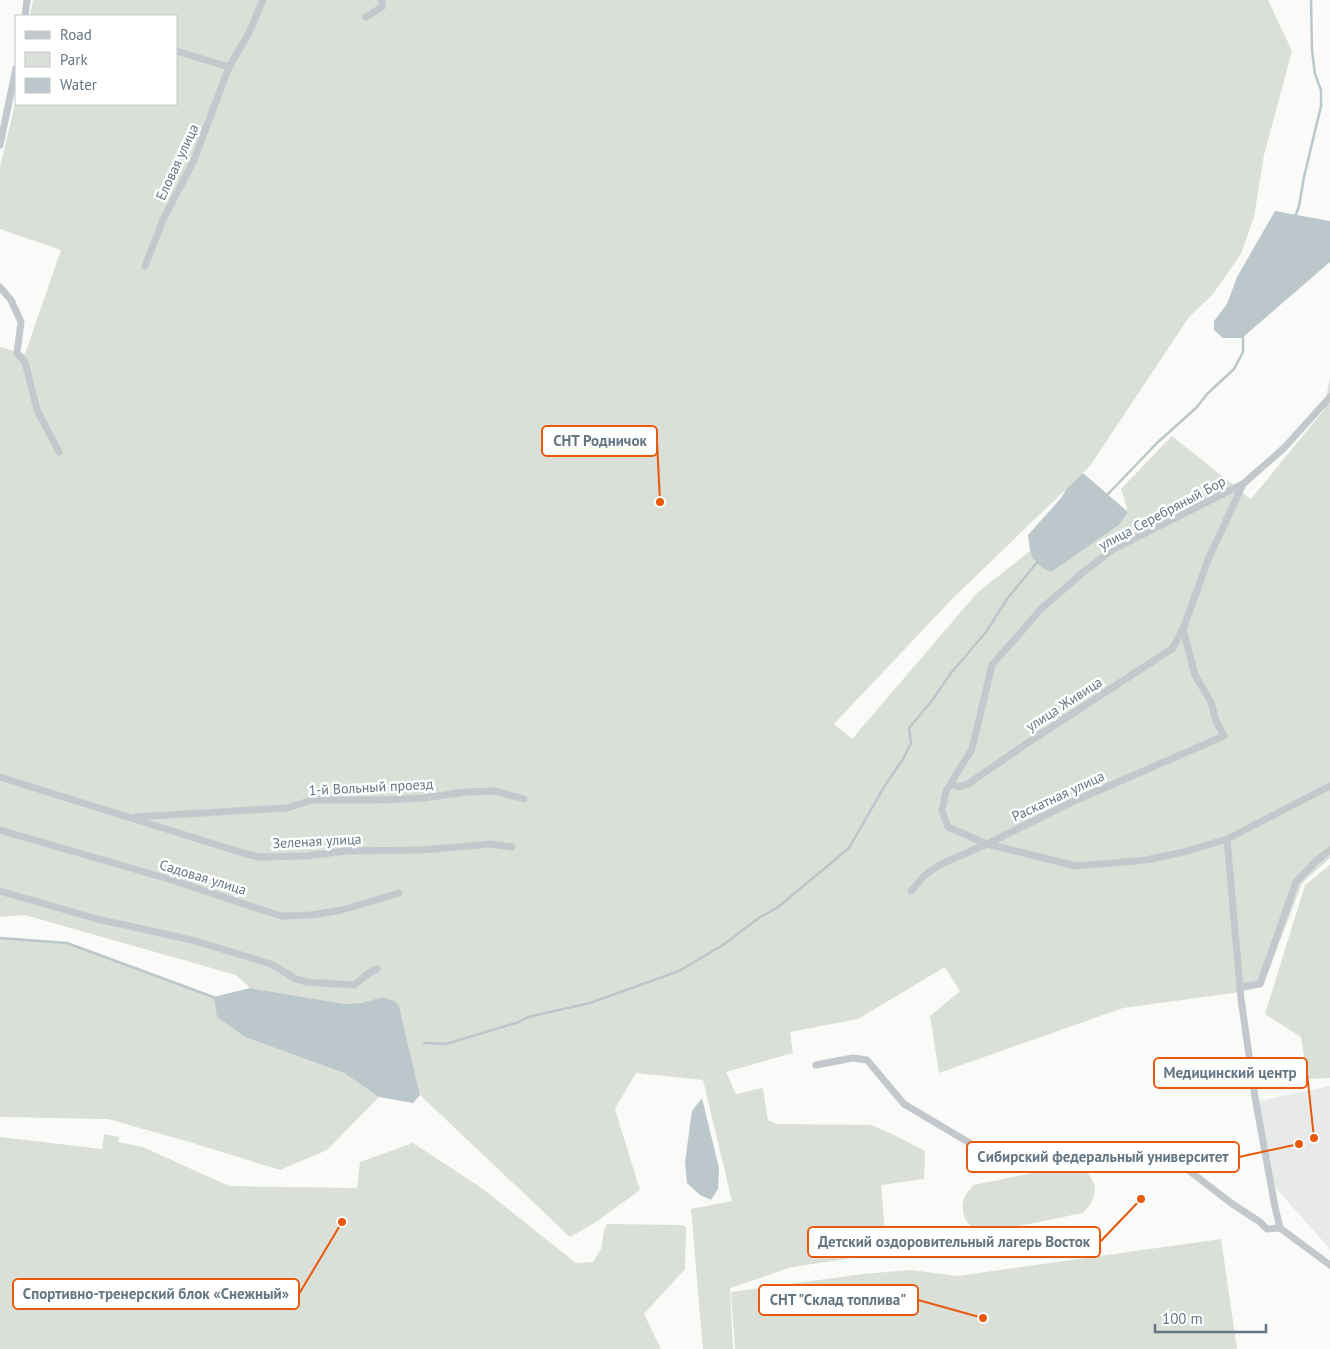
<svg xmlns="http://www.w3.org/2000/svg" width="1330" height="1349" font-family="'PT Sans',sans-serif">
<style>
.built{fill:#e8e9e9}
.green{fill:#dadfd7}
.water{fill:#bbc7cb}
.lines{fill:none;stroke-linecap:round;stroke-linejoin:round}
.stream{stroke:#bbc7cb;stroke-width:2.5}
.street{stroke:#c3c8cc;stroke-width:7}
.labels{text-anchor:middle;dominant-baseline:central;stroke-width:5;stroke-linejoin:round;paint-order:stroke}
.street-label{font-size:14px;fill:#657683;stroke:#fff}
.leader{fill:none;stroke:#e8590c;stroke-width:2}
.callout-dot{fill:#e8590c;stroke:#fff;stroke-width:2}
.callout{fill:#fff;stroke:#e8590c;stroke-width:2}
.callout-label{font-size:15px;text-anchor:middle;font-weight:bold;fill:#657683}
</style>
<rect width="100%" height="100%" fill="#fafaf8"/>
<!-- built -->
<path class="built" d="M 1330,1086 L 1330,1249 L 1275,1187 L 1259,1101 Z"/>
<!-- green -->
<g class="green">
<path d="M 33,0 L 1268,0 L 1292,51 L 1264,155 L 1254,217 L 1241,254 L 1213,294 L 1189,317 L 1090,466 L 952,599 L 834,724 L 852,739 L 977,593 L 1030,551 L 1035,563 L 1120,524 L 1128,512 L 1121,489 L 1172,436 L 1251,499 L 1324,410 L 1330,377 L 1330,858 L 1302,883 L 1263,986 L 1240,992 L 1123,1008 L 939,1073 L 930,1016 L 960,991 L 945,967 L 858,1019 L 790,1032 L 793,1053 L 726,1072 L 736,1094 L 763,1088 L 768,1120 L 777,1124 L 871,1125 L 890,1133 L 925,1151 L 924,1179 L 881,1185 L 887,1253 L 792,1267 L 730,1288 L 733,1349 L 703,1349 L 691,1209 L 732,1201 L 703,1080 L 636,1073 L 615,1109 L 640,1190 L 593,1224 L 570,1237 L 420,1095 L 399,1006 L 382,997 L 361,1003 L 345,1004 L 250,988 L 236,975 L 25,915 L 0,917 L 0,347 L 25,354 L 61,250 L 0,229 L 0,167 L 16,100 L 16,104 L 176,104 L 176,16 L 30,16 Z"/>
<path d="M 1330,865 L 1330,1078 L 1307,1079 L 1301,1037 L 1265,1014 L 1305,885 Z"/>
<path d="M 0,938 L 67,943 L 214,997 L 218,1017 L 245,1037 L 344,1073 L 379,1097 L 327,1150 L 280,1170 L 193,1143 L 108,1119 L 0,1117 Z"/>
<path d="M 104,1134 L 119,1137 L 118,1142 L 143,1147 L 229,1186 L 357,1188 L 360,1162 L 413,1143 L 483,1189 L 576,1263 L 593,1262 L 601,1249 L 604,1230 L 607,1224 L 682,1225 L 686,1227 L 685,1269 L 644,1314 L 661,1349 L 0,1349 L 0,1137 L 102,1149 Z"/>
<path d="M 1077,1164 C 1098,1179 1101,1194 1083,1213 L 983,1233 C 968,1228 959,1215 964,1198 C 966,1194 970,1189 974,1185 Z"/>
<path d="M 1221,1239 L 1237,1349 L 735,1349 L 731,1292 L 863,1274 L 910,1270 L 958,1276 Z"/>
</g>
<!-- water -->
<g class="water">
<path d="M 1275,211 L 1330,221 L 1330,262 L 1242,338 L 1223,338 L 1214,330 L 1214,321 L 1227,304 L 1237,277 Z"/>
<path d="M 1083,473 L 1128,512 L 1120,524 L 1051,572 C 1030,561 1031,558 1028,535 L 1061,498 L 1067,488 Z"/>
<path d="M 250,988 L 345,1004 L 361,1003 L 382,997 L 394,1001 L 399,1006 L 420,1095 L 413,1103 L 379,1097 L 344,1073 L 245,1037 L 217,1017 L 214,997 Z"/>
<path d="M 702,1098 L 719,1168 L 718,1189 L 711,1200 L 700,1195 L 687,1183 L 685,1162 L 692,1111 Z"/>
</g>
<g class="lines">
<!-- stream -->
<g class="stream">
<path d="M 1295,217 L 1299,206 L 1304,177 L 1321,106 L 1321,90 L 1315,74 L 1312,50 L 1311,0"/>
<path d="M 1107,495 L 1157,443 L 1197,407 L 1207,394 L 1234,369 L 1243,352 L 1243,336"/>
<path d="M 0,938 L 67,943 L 216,998"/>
<path d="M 424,1043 L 446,1044 L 519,1022 L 528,1017 L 590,1003 L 679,971 L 723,945 L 760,917 L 777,908 L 849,848 L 884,787 L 903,759 L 911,743 L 909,728 L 931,702 L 951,673 L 986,632 L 1007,599 L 1038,561"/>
</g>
<!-- street -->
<g class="street">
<path d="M 25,16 L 27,0"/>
<path d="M 366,17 L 382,7 L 382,0"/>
<path d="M 176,51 L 229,67 L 249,33 L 263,0"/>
<path d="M 0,145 L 16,68"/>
<path d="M 145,266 L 163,220 L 194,160 L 229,67"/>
<path d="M 0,287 L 11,300 L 21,322 L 17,353 L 25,362 L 37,410 L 59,452"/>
<path d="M 1243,484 L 1115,548 L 1087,569 L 1041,609 L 992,665 L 972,749 L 946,791 L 942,811 L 948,827 L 987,844 L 1076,866 L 1146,860 L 1184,852 L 1227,839 L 1330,786"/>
<path d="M 0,777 L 246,854 L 260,857 L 306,856 L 346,851 L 422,850 L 490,844 L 512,847"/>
<path d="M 951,784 L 959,787 L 968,784 L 1026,744 L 1173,648 L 1183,629"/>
<path d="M 135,817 L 287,808 L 312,800 L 379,800 L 423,798 L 466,792 L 495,791 L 524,799"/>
<path d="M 0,830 L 172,880 L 281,916 L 311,915 L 342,910 L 399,893"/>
<path d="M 1227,839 L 1241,999 L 1255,1097 L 1275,1207 L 1280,1228 L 1330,1265"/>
<path d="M 0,891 L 97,919 L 192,940 L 271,964 L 296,979 L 307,982 L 354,985 L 369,973 L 377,969"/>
<path d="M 911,891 L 924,876 L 939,865 L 987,844 L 1072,802 L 1224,736 L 1216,721 L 1211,702 L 1195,675 L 1183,629 L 1208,560 L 1243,484 L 1284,448 L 1330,397"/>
<path d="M 1240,987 L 1260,984 L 1296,882 L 1316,861 L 1330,850"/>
<path d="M 816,1065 L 853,1058 L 867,1060 L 904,1104 L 973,1145 L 1000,1150 L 1133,1146 L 1153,1149 L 1174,1159 L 1231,1203 L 1260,1222 L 1267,1229 L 1280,1228"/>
</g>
</g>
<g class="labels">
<!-- street labels -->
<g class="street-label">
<text transform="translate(177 162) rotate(-65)">Еловая улица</text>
<text transform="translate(1162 513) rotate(-28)">улица Серебряный Бор</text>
<text transform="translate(1064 704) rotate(-33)">улица Живица</text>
<text transform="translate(371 787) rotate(-3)">1-й Вольный проезд</text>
<text transform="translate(1058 796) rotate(-25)">Раскатная улица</text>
<text transform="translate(317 841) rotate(-3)">Зеленая улица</text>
<text transform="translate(203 877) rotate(17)">Садовая улица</text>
</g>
</g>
<!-- callouts -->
<path class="leader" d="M660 502L657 441M1314 1138L1307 1073M1299 1144L1239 1157M1141 1199L1100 1242M342 1222L299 1294M983 1318L918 1300"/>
<g class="callout-dot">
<circle cx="660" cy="502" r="5"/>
<circle cx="1314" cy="1138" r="5"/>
<circle cx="1299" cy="1144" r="5"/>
<circle cx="1141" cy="1199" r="5"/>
<circle cx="342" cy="1222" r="5"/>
<circle cx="983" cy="1318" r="5"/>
</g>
<g class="callout">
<rect x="542" y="426" width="115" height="30" rx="5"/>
<rect x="1154" y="1058" width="153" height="30" rx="5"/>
<rect x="967" y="1142" width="272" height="30" rx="5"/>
<rect x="808" y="1227" width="292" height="30" rx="5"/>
<rect x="13" y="1279" width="286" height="30" rx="5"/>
<rect x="759" y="1285" width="159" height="30" rx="5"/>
</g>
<g class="callout-label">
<text x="600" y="446">СНТ Родничок</text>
<text x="1230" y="1078">Медицинский центр</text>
<text x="1103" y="1162">Сибирский федеральный университет</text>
<text x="954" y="1247">Детский оздоровительный лагерь Восток</text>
<text x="156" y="1299">Спортивно-тренерский блок «Снежный»</text>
<text x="838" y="1305">СНТ "Склад топлива"</text>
</g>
<!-- legend -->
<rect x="15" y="15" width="162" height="90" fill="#ffffff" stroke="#c1c8cd"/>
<rect x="25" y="31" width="25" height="8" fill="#c3c8cc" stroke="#c1c8cd"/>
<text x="60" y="40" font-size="15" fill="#657683">Road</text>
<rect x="25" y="52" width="25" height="15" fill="#dadfd7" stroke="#c1c8cd"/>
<text x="60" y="65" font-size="15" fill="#657683">Park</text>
<rect x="25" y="78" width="25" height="15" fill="#bbc7cb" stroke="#c1c8cd"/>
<text x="60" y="90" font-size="15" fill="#657683">Water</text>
<!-- scale -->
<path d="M1155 1324v8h111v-8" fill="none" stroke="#657683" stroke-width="2.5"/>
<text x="1162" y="1324" font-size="15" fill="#657683" stroke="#ffffff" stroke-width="4" paint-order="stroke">100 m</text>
</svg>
